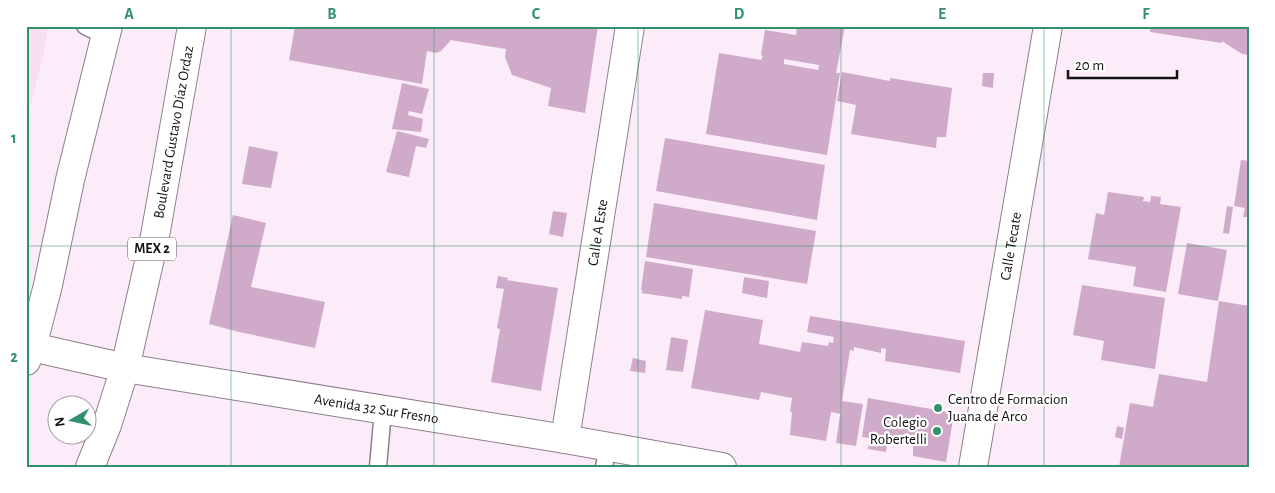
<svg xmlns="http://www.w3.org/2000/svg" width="1275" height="493" font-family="'Alegreya Sans',sans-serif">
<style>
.built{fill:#f5dff1}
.building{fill:#d0aac9;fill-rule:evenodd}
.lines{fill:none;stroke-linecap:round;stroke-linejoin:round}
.lane-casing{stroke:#8d7f8b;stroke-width:19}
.street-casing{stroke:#8d7f8b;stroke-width:30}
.primary-casing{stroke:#8d7f8b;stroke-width:30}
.lane{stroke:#fff;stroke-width:16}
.street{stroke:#fff;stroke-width:28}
.primary{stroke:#fff;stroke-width:28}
.grid{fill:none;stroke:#31916a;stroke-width:1;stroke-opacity:0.55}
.poi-dot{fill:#31916a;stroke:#fff;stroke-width:2}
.labels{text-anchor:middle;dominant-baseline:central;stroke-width:4.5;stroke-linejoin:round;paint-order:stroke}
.shield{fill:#fff;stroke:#5b585a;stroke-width:1}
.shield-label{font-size:14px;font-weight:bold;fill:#151014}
.street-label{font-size:15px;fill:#151014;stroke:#fff}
.poi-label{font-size:15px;fill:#151014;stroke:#fff;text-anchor:start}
.neatline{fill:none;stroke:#31916a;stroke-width:2}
.grid-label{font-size:16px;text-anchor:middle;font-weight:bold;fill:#31916a}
</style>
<rect width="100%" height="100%" fill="#fcecf9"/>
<!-- built -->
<path class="built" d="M 26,26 L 48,26 L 44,51 L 26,125 Z"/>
<!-- building -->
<g class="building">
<path d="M 295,26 L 598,26 L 585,113 L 548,106 L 551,88 L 512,75 L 505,57 L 506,49 L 450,40 L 450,41 L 441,51 L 436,53 L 427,51 L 422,84 L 289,60 Z"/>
<path d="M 797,26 L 845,26 L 836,73 L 840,73 L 827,155 L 706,134 L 719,53 L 761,60 L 763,56 L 761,55 L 765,30 L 796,35 ZM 784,59 L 819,65 L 818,70 L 784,64 Z"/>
<path d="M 1151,26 L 1249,26 L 1249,55 L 1242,54 L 1222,41 L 1222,43 L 1150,32 Z"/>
<path d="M 842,72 L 890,81 L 890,78 L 952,88 L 946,137 L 937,137 L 936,148 L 851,134 L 856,105 L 837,101 Z"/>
<path d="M 983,73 L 994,73 L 993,88 L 982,86 Z"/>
<path d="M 402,83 L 429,89 L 422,114 L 409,111 L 408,115 L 423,119 L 421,132 L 392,129 Z"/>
<path d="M 397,131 L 429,139 L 426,148 L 416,146 L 409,177 L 386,172 Z"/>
<path d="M 665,138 L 825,165 L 817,220 L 656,191 Z"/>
<path d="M 249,146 L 278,152 L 271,188 L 242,184 Z"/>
<path d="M 1241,160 L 1249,161 L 1249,217 L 1243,217 L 1245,208 L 1234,206 Z"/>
<path d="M 1108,192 L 1144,197 L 1143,201 L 1150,202 L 1151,196 L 1161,197 L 1160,204 L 1181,207 L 1166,292 L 1133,286 L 1136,267 L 1088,259 L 1096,213 L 1104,215 Z"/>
<path d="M 654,203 L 816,231 L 807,284 L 646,257 Z"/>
<path d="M 1227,206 L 1233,207 L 1229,234 L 1223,233 Z"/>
<path d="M 553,211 L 567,213 L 563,237 L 549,234 Z"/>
<path d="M 233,215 L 266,223 L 251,287 L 325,302 L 315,348 L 239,332 L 209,324 Z"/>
<path d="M 1187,243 L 1227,250 L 1218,301 L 1178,294 Z"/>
<path d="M 645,261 L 693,269 L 689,297 L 682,296 L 682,299 L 641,293 L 643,290 L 641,290 Z"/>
<path d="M 498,276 L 508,278 L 507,280 L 558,288 L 541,391 L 491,382 L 500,329 L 497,328 L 504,289 L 496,288 Z"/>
<path d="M 744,277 L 769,281 L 767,298 L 742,293 Z"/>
<path d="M 1082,285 L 1165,298 L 1155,369 L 1101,360 L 1104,341 L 1073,335 Z"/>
<path d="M 1219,301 L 1249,306 L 1249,467 L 1119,467 L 1130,403 L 1153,407 L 1159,374 L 1207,382 Z"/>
<path d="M 705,310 L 763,320 L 759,344 L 800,352 L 802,342 L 828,346 L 829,342 L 833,343 L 834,337 L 807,332 L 810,316 L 965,341 L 960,373 L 885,361 L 886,349 L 881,348 L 881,353 L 854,347 L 854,351 L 850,350 L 840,414 L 831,412 L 826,441 L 790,435 L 792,412 L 790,412 L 792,398 L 761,392 L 759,400 L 691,388 Z"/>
<path d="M 671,337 L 688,340 L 683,372 L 666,370 Z"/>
<path d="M 633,358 L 646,361 L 645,373 L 630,371 Z"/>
<path d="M 868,398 L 954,413 L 946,462 L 913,456 L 913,445 L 888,441 L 886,452 L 868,449 L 870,438 L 862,437 Z"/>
<path d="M 842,401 L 863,404 L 856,446 L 836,443 Z"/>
<path d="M 1117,426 L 1124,428 L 1122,439 L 1115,437 Z"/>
</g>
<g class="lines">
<defs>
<g id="lane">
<path d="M 85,26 L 106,36"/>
<path d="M 378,467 L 383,410"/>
<path d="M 604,467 L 608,447"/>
</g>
<g id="street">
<path id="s1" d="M 32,347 L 125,368 L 565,439 L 722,467"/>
<path id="s2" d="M 565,439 L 630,26"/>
<path id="s3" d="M 973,467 L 1048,26"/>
</g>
<g id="primary">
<path d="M 26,361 L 32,347 L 48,285 L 70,180 L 108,26"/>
<path id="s4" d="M 90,467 L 107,425 L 125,368 L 155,236 L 192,26"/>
</g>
</defs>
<!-- lane casing -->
<use href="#lane" class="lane-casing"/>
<!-- street casing -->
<use href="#street" class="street-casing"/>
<!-- primary casing -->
<use href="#primary" class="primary-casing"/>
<!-- lane -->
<use href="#lane" class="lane"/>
<!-- street -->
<use href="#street" class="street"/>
<!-- primary -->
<use href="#primary" class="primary"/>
</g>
<!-- grid -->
<path class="grid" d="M 231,26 L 231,467M 434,26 L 434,467M 638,26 L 638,467M 841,26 L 841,467M 1044,26 L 1044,467M 26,246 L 1249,246"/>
<!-- markers -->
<g class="poi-dot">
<circle cx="938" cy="408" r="5"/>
<circle cx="937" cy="431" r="5"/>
</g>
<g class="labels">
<!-- shield labels -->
<rect class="shield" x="128" y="237.5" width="48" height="23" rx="4"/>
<g class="shield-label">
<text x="152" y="249">MEX 2</text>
</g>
<!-- street labels -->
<g class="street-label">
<text stroke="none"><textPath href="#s4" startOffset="346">Boulevard Gustavo Díaz Ordaz</textPath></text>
<text stroke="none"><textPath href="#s2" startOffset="209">Calle A Este</textPath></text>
<text stroke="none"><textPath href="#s3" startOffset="224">Calle Tecate</textPath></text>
<text stroke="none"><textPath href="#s1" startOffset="350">Avenida 32 Sur Fresno</textPath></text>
</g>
<!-- poi labels -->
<g class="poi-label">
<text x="948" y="399">Centro de Formacion<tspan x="948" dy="17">Juana de Arco</tspan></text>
<text x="927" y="422" text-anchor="end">Colegio<tspan x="927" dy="17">Robertelli</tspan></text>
</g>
</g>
<!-- border -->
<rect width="1275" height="493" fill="none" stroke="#ffffff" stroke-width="55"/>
<!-- north arrow -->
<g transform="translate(72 420) rotate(261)"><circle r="24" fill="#ffffff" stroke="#a19fa1"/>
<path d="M0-4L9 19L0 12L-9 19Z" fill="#31916a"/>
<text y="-8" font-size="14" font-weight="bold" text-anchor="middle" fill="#151014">N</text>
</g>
<!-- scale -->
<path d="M1068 70v8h109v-8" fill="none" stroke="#151014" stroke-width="2.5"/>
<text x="1075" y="70" font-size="15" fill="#151014" stroke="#ffffff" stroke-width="4" paint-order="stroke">20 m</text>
<rect x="28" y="28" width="1220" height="438" class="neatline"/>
<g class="grid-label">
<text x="129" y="19">A</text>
<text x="332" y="19">B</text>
<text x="536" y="19">C</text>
<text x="739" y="19">D</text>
<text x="942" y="19">E</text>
<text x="1146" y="19">F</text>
<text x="14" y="143">1</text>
<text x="14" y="362">2</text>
</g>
</svg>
